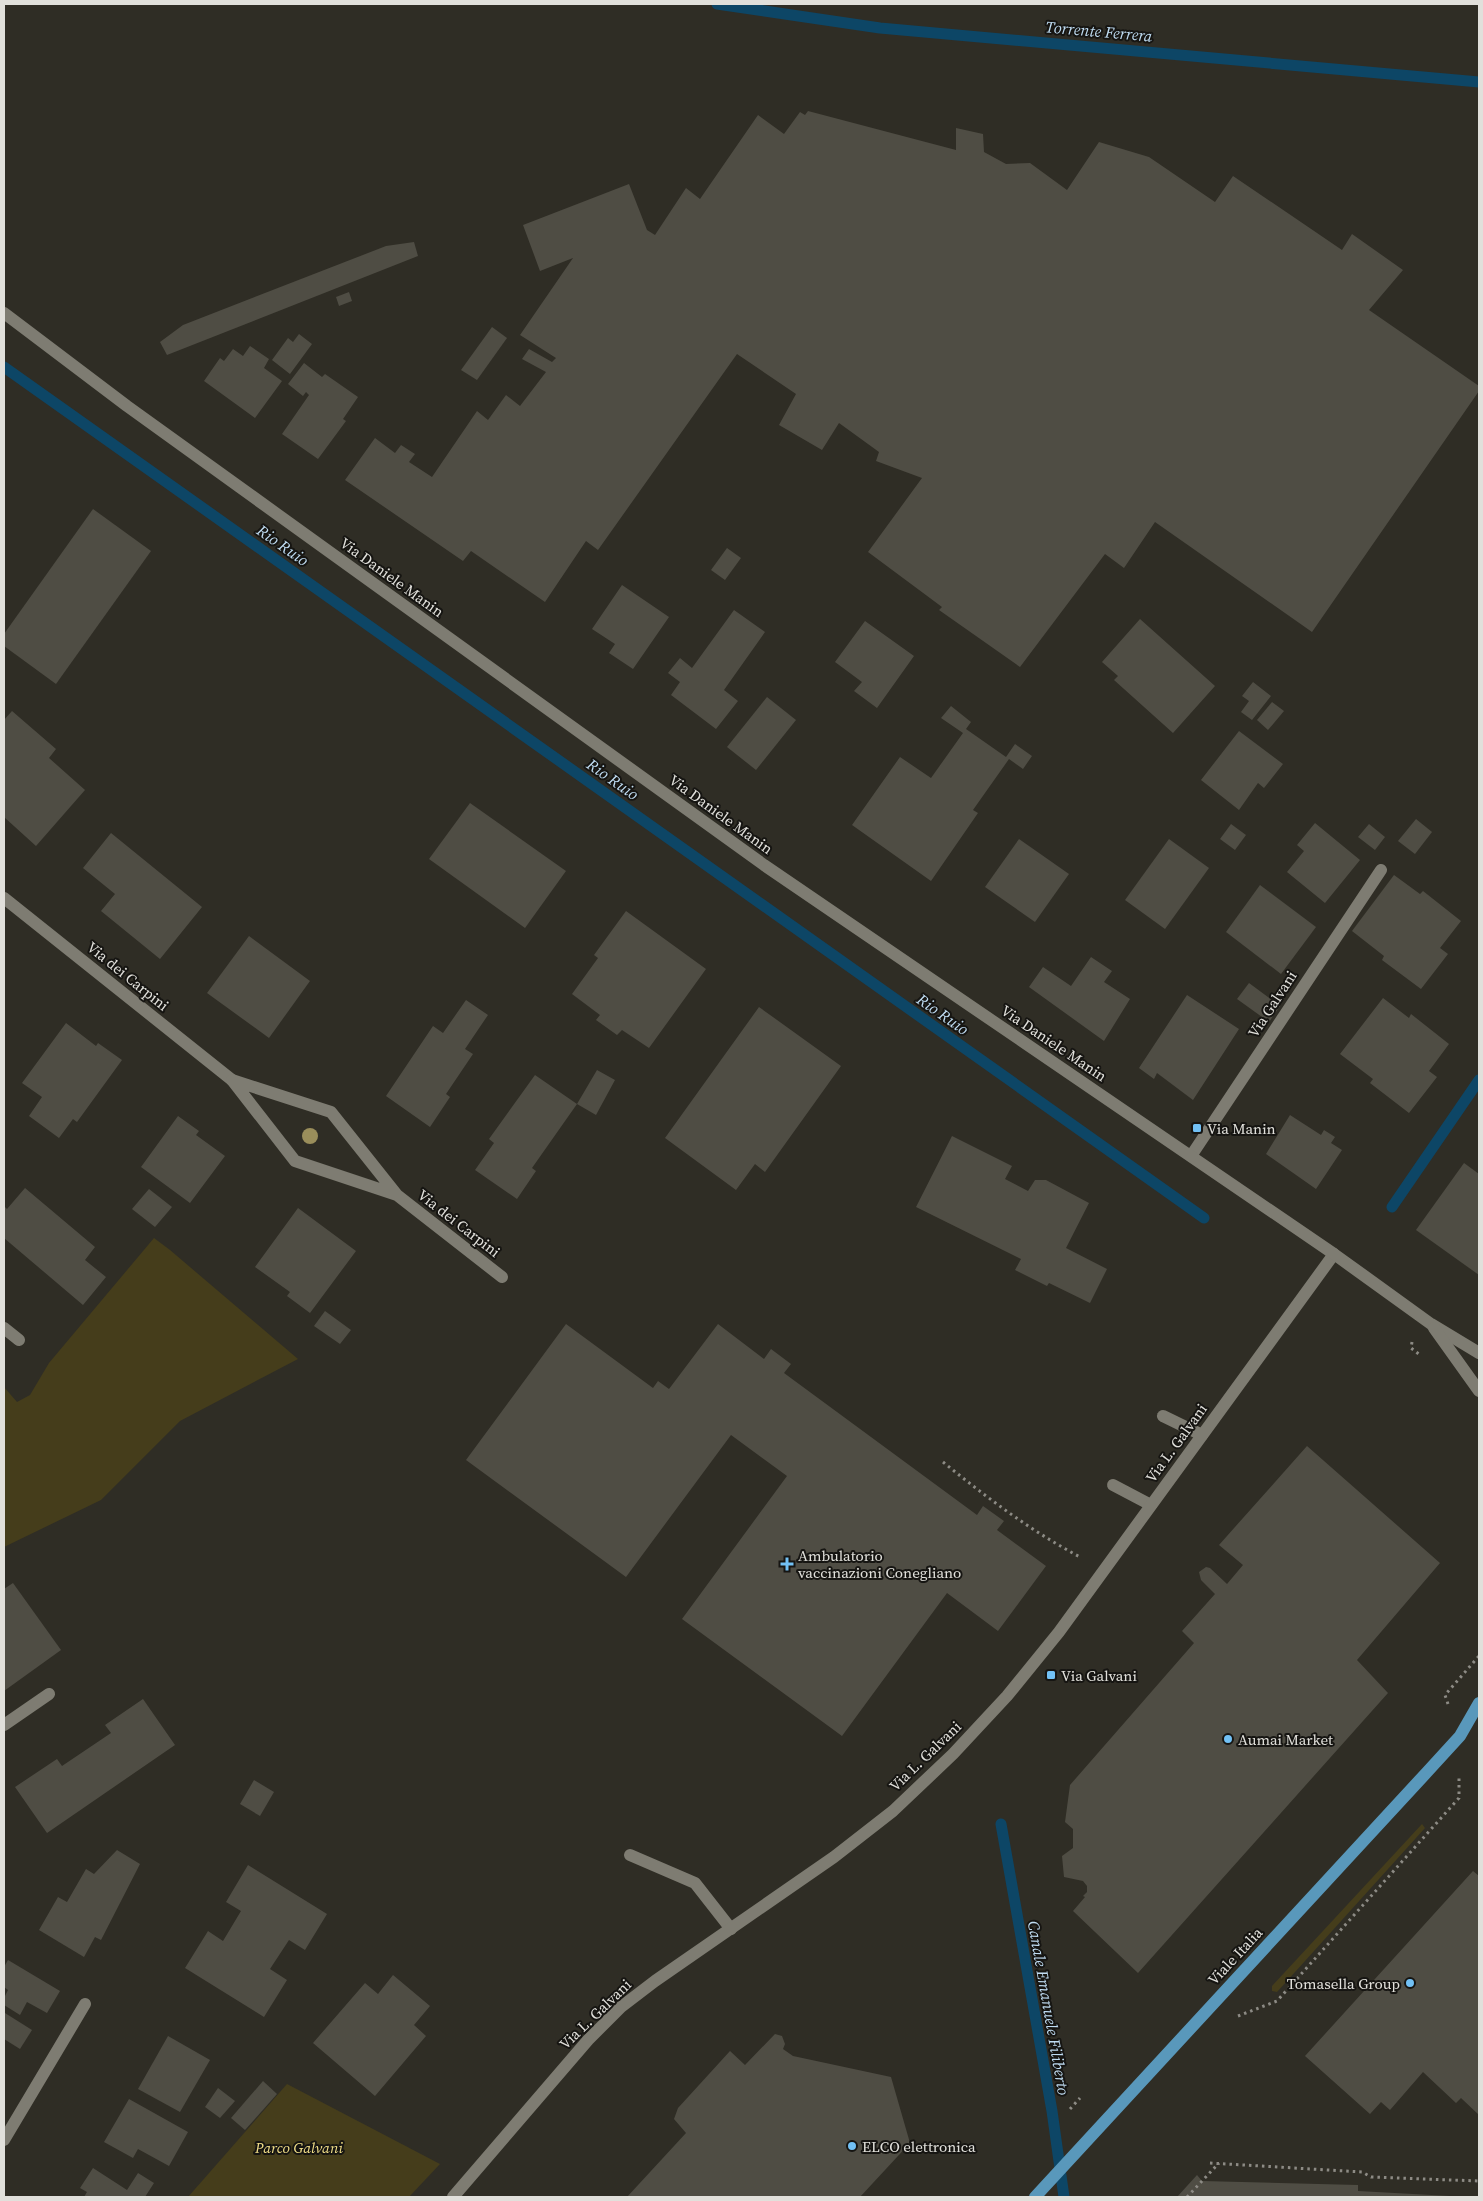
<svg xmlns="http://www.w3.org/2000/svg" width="1483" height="2201" font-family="'Source Serif 4',serif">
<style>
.green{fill:#453d1b}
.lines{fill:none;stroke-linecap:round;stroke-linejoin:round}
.stream{stroke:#0d4666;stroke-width:11}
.building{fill:#4f4d44}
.path{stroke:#8d8b85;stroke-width:3;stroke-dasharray:2.5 4;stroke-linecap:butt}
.lane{stroke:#7e7c72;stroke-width:12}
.street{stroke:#7e7c72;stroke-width:12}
.secondary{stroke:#7e7c72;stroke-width:12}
.primary{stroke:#5998bb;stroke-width:12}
.tree{fill:#9a8e5b}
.poi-dot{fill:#72c1f5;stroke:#161512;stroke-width:2}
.labels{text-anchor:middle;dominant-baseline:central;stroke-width:4;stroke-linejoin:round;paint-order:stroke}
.street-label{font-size:15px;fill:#e1e0db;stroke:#161512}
.poi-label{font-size:15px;fill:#e1e0db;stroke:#161512;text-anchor:start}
.park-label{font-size:15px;font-style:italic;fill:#f1de88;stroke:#161512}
.water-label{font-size:16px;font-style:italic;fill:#c0ddf3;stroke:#161512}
</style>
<rect width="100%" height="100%" fill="#2f2d25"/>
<!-- green -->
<g class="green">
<path d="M 154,1238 L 170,1250 L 298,1359 L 180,1421 L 101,1500 L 4,1547 L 4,1387 L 17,1402 L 30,1395 L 49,1363 Z"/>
<path d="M 1422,1824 L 1425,1828 L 1277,1992 L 1272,1991 L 1272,1986 Z"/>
<path d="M 287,2084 L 440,2164 L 409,2197 L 188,2197 Z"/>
</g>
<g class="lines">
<!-- stream -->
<g class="stream">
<path d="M 717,4 L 880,28 L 1479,82"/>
<path d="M 4,367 L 1204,1218"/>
<path d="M 1392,1207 L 1479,1080"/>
<path d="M 1001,1824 L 1052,2111 L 1064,2197"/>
</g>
</g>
<!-- building -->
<g class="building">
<path d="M 808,111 L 956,150 L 956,128 L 983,134 L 984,152 L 1006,164 L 1030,163 L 1067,190 L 1099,142 L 1149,157 L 1215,202 L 1233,176 L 1342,250 L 1352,234 L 1403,270 L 1369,310 L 1479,386 L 1479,391 L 1312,632 L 1155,522 L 1124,568 L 1105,554 L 1020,667 L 939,610 L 942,607 L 868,552 L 922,478 L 876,461 L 879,452 L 839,423 L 822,450 L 779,425 L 796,394 L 737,354 L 598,550 L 586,541 L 545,602 L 471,551 L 463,561 L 345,480 L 375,438 L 395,453 L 401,445 L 415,454 L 409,462 L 432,477 L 477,411 L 488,420 L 506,395 L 520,406 L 546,372 L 522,359 L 529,349 L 552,362 L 556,358 L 520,335 L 573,258 L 540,271 L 523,225 L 629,184 L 647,230 L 655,235 L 686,188 L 700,199 L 758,115 L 784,134 L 800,112 L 805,115 Z"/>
<path d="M 414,242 L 418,256 L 167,355 L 160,342 L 183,325 L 386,246 Z"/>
<path d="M 349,292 L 352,301 L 339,306 L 336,297 Z"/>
<path d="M 492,327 L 507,338 L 477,380 L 461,370 Z"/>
<path d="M 299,334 L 312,344 L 290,374 L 272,360 L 288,338 L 293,342 Z"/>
<path d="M 250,346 L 269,359 L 264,368 L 282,381 L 255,418 L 204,381 L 220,358 L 224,361 L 233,349 L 243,356 Z"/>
<path d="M 304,363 L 322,377 L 325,374 L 358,397 L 343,419 L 346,421 L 318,459 L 282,434 L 309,395 L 306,392 L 303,396 L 288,384 Z"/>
<path d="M 93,509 L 151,551 L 56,684 L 4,646 L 4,634 Z"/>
<path d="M 727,548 L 741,558 L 725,580 L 711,570 Z"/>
<path d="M 622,585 L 669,617 L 633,669 L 609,653 L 615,644 L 592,629 Z"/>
<path d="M 734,610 L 765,632 L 724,690 L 738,701 L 716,729 L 671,695 L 680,682 L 668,673 L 680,658 L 692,668 Z"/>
<path d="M 1140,619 L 1215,686 L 1173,733 L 1114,680 L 1118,676 L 1102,662 Z"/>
<path d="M 865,621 L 914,656 L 877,708 L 854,691 L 862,682 L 835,662 Z"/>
<path d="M 1253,682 L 1271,696 L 1252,720 L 1241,712 L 1249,701 L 1242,696 Z"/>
<path d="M 767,697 L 796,720 L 756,770 L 727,747 Z"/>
<path d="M 1272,702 L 1284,711 L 1268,730 L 1257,720 Z"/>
<path d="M 951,706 L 971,722 L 966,729 L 1006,757 L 1015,744 L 1032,756 L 1023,769 L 1009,759 L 973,810 L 978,813 L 931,881 L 852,825 L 900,757 L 931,778 L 963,733 L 941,718 Z"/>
<path d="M 12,711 L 56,749 L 49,758 L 85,790 L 36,846 L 4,817 L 4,720 Z"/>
<path d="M 1239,731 L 1283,764 L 1264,788 L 1258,783 L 1239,810 L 1201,780 Z"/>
<path d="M 470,803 L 566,871 L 525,928 L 429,859 Z"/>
<path d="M 1416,819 L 1432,832 L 1415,854 L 1398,841 Z"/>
<path d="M 1315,823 L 1360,860 L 1325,903 L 1287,872 L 1304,851 L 1297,845 Z"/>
<path d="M 1231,824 L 1246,835 L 1235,850 L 1220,839 Z"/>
<path d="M 1369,824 L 1385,837 L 1375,850 L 1358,837 Z"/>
<path d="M 111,833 L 202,907 L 160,959 L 101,911 L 115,894 L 83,868 Z"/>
<path d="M 1019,839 L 1069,874 L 1035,922 L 985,887 Z"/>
<path d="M 1169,839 L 1209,868 L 1165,929 L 1125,900 Z"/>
<path d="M 1394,875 L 1420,894 L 1423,891 L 1461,921 L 1440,948 L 1448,954 L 1421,989 L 1382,960 L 1384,956 L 1352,931 Z"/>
<path d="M 1260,885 L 1316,927 L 1281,974 L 1226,932 Z"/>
<path d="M 626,911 L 706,969 L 649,1048 L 622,1030 L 617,1035 L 596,1020 L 600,1015 L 572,994 L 598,958 L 594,955 Z"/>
<path d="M 249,936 L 310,981 L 269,1038 L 207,993 Z"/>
<path d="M 1091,957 L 1112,971 L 1104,982 L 1130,999 L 1104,1041 L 1029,987 L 1043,967 L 1071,986 Z"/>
<path d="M 1249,983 L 1280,1006 L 1269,1022 L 1237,999 Z"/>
<path d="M 1187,995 L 1239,1029 L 1193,1100 L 1157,1073 L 1154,1079 L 1139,1068 Z"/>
<path d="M 1383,998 L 1409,1018 L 1411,1014 L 1449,1044 L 1429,1071 L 1437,1077 L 1409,1113 L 1370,1083 L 1373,1079 L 1340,1054 Z"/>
<path d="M 466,1000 L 488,1015 L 465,1049 L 473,1054 L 446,1094 L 450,1097 L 430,1127 L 386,1096 L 433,1026 L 443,1033 Z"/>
<path d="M 759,1007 L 841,1066 L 765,1172 L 755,1164 L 736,1190 L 665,1138 Z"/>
<path d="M 66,1023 L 96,1046 L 98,1043 L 122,1060 L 77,1122 L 73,1119 L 59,1138 L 29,1116 L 42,1097 L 22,1083 Z"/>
<path d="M 597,1070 L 615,1080 L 596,1115 L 577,1104 L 532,1168 L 536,1171 L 517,1199 L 475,1170 L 494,1143 L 489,1139 L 535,1075 L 577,1104 Z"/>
<path d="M 1290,1115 L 1321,1135 L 1324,1130 L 1335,1137 L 1331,1143 L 1342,1150 L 1316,1189 L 1266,1154 Z"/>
<path d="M 178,1116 L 199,1131 L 196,1135 L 225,1156 L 190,1203 L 141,1167 Z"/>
<path d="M 952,1136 L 1012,1166 L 1005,1179 L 1028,1191 L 1035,1180 L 1046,1180 L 1089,1203 L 1066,1248 L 1107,1269 L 1090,1303 L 1049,1283 L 1047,1286 L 1015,1270 L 1021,1259 L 916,1207 Z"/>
<path d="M 1464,1163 L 1479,1174 L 1479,1275 L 1416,1230 Z"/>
<path d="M 25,1188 L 95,1247 L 85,1260 L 106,1277 L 83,1305 L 4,1238 L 4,1206 L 7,1209 Z"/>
<path d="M 149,1189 L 172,1207 L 155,1227 L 132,1209 Z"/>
<path d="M 298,1208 L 356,1251 L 310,1313 L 287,1296 L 290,1292 L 255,1267 Z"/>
<path d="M 325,1311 L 351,1330 L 340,1344 L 314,1326 Z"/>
<path d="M 566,1324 L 653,1388 L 658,1381 L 669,1389 L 718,1324 L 764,1359 L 771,1349 L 791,1364 L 784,1373 L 977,1515 L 983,1506 L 1004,1521 L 997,1530 L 1046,1566 L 998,1631 L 947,1593 L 842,1736 L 682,1619 L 787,1476 L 731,1435 L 626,1577 L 466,1460 Z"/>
<path d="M 1307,1446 L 1440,1563 L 1357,1660 L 1388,1693 L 1138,1973 L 1073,1911 L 1085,1897 L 1083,1896 L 1087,1892 L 1087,1886 L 1083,1881 L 1064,1877 L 1062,1856 L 1073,1848 L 1073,1829 L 1065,1822 L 1070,1785 L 1194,1643 L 1182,1631 L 1215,1594 L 1201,1580 L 1199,1572 L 1206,1567 L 1210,1568 L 1227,1584 L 1243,1565 L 1219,1545 Z"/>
<path d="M 13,1583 L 61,1650 L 4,1691 L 4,1589 Z"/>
<path d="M 143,1699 L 175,1745 L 47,1833 L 15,1787 L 57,1759 L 62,1766 L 111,1733 L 105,1725 Z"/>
<path d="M 254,1780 L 274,1792 L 260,1816 L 240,1804 Z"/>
<path d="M 117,1850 L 140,1864 L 101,1940 L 95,1937 L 84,1957 L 39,1930 L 58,1897 L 67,1902 L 86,1869 L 94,1874 Z"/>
<path d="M 248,1865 L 327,1914 L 305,1950 L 289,1940 L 270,1969 L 287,1980 L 264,2017 L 185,1968 L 208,1931 L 223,1941 L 241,1911 L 226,1902 Z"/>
<path d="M 1473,1871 L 1479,1876 L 1479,2115 L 1461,2098 L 1456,2103 L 1423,2072 L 1390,2110 L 1381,2102 L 1370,2114 L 1305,2056 Z"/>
<path d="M 8,1960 L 60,1991 L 47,2013 L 27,2002 L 20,2015 L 4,2005 L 4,1998 L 8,1990 L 4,1987 L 4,1967 Z"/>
<path d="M 393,1975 L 430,2006 L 414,2025 L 426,2036 L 375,2096 L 313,2043 L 365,1983 L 378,1994 Z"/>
<path d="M 5,2013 L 32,2030 L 20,2049 L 4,2039 Z"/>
<path d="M 775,2034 L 782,2036 L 785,2044 L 783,2049 L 793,2056 L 891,2077 L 910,2143 L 860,2197 L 627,2197 L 686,2133 L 674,2119 L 678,2108 L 699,2085 L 730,2051 L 745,2065 Z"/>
<path d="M 168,2036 L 210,2060 L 180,2112 L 138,2089 Z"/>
<path d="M 263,2081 L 277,2094 L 245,2130 L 231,2118 Z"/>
<path d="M 218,2088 L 235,2101 L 220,2118 L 205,2107 Z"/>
<path d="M 129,2099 L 188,2132 L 169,2166 L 138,2149 L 133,2158 L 104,2142 Z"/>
<path d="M 93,2168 L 127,2190 L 138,2173 L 154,2183 L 145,2197 L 84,2197 L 87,2192 L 80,2188 Z"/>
<path d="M 1197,2175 L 1202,2181 L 1358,2185 L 1358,2191 L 1450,2196 L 1450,2197 L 1177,2197 Z"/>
</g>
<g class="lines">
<!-- path -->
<g class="path">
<path d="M 1412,1342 L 1411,1348 L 1420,1355"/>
<path d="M 943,1462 C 986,1497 1031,1531 1080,1557"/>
<path d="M 1448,1704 L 1445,1695 L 1479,1656"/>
<path d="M 1238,2016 L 1277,2001 L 1459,1798 L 1459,1776"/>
<path d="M 1070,2109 L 1080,2098"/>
<path d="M 1210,2163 L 1362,2172 L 1371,2177 L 1479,2181"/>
<path d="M 1187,2197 L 1219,2163"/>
</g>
<!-- lane -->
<g class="lane">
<path d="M 1163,1416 L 1202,1435"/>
<path d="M 1113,1485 L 1151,1505"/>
<path d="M 630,1855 L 695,1883 L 731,1929"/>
</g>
<!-- street -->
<g class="street">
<path d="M 4,898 L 232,1080"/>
<path d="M 1191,1156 L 1381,870"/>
<path d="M 397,1195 L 295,1161 L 232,1080 L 331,1112 L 397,1195 L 502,1277"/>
<path d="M 4,1328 L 19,1340"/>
<path d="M 4,1725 L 49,1694"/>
<path d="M 4,2140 L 85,2004"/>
<path d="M 453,2197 L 588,2040 L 621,2007 L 655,1981 L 834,1857 L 893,1811 L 953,1754 L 1007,1696 L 1059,1632 L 1334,1254"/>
</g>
<!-- secondary -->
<g class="secondary">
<path d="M 4,313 L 127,406 L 764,865 L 1334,1254 L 1431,1324 L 1479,1353"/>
<path d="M 1434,1328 L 1479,1391"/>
</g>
<!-- primary -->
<path class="primary" d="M 1035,2197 L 1428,1771 L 1460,1736 L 1479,1703"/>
</g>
<!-- trees -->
<circle class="tree" cx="310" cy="1136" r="8"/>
<!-- markers -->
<g class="poi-dot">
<rect x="1192" y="1123" width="10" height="10" rx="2.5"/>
<path d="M784.5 1556.5h5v5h5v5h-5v5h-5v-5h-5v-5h5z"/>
<rect x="1046" y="1670" width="10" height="10" rx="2.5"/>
<circle cx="1228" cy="1739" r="5"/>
<circle cx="1410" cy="1983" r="5"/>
<circle cx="852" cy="2146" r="5"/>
</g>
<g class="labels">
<!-- street labels -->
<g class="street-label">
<text transform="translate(392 577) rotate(36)">Via Daniele Manin</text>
<text transform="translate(721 814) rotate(36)">Via Daniele Manin</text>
<text transform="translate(128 976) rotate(39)">Via dei Carpini</text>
<text transform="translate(1272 1004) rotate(-57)">Via Galvani</text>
<text transform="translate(1054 1043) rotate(34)">Via Daniele Manin</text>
<text transform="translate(459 1223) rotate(38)">Via dei Carpini</text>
<text transform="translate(1176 1443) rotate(-54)">Via L. Galvani</text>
<text transform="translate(925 1756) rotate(-44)">Via L. Galvani</text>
<text transform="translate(1235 1956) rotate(-47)">Viale Italia</text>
<text transform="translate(595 2014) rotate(-44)">Via L. Galvani</text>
</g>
<!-- poi labels -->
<g class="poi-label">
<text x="1207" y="1128">Via Manin</text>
<text x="798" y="1555">Ambulatorio<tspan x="798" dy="17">vaccinazioni Conegliano</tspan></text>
<text x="1061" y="1675">Via Galvani</text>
<text x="1238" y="1739">Aumai Market</text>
<text x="1400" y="1983" text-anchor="end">Tomasella Group</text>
<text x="862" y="2146">ELCO elettronica</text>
</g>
<!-- park labels -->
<g class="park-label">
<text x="299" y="2147">Parco Galvani</text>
</g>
<!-- water labels -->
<g class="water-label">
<text transform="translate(1099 31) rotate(5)">Torrente Ferrera</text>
<text transform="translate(283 545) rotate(35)">Rio Ruio</text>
<text transform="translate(613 779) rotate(35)">Rio Ruio</text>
<text transform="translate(943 1014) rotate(35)">Rio Ruio</text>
<text transform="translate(1049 2008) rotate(80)">Canale Emanuele Filiberto</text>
</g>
</g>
<!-- border -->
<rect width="1483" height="2201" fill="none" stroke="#e1e0db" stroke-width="10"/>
</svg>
